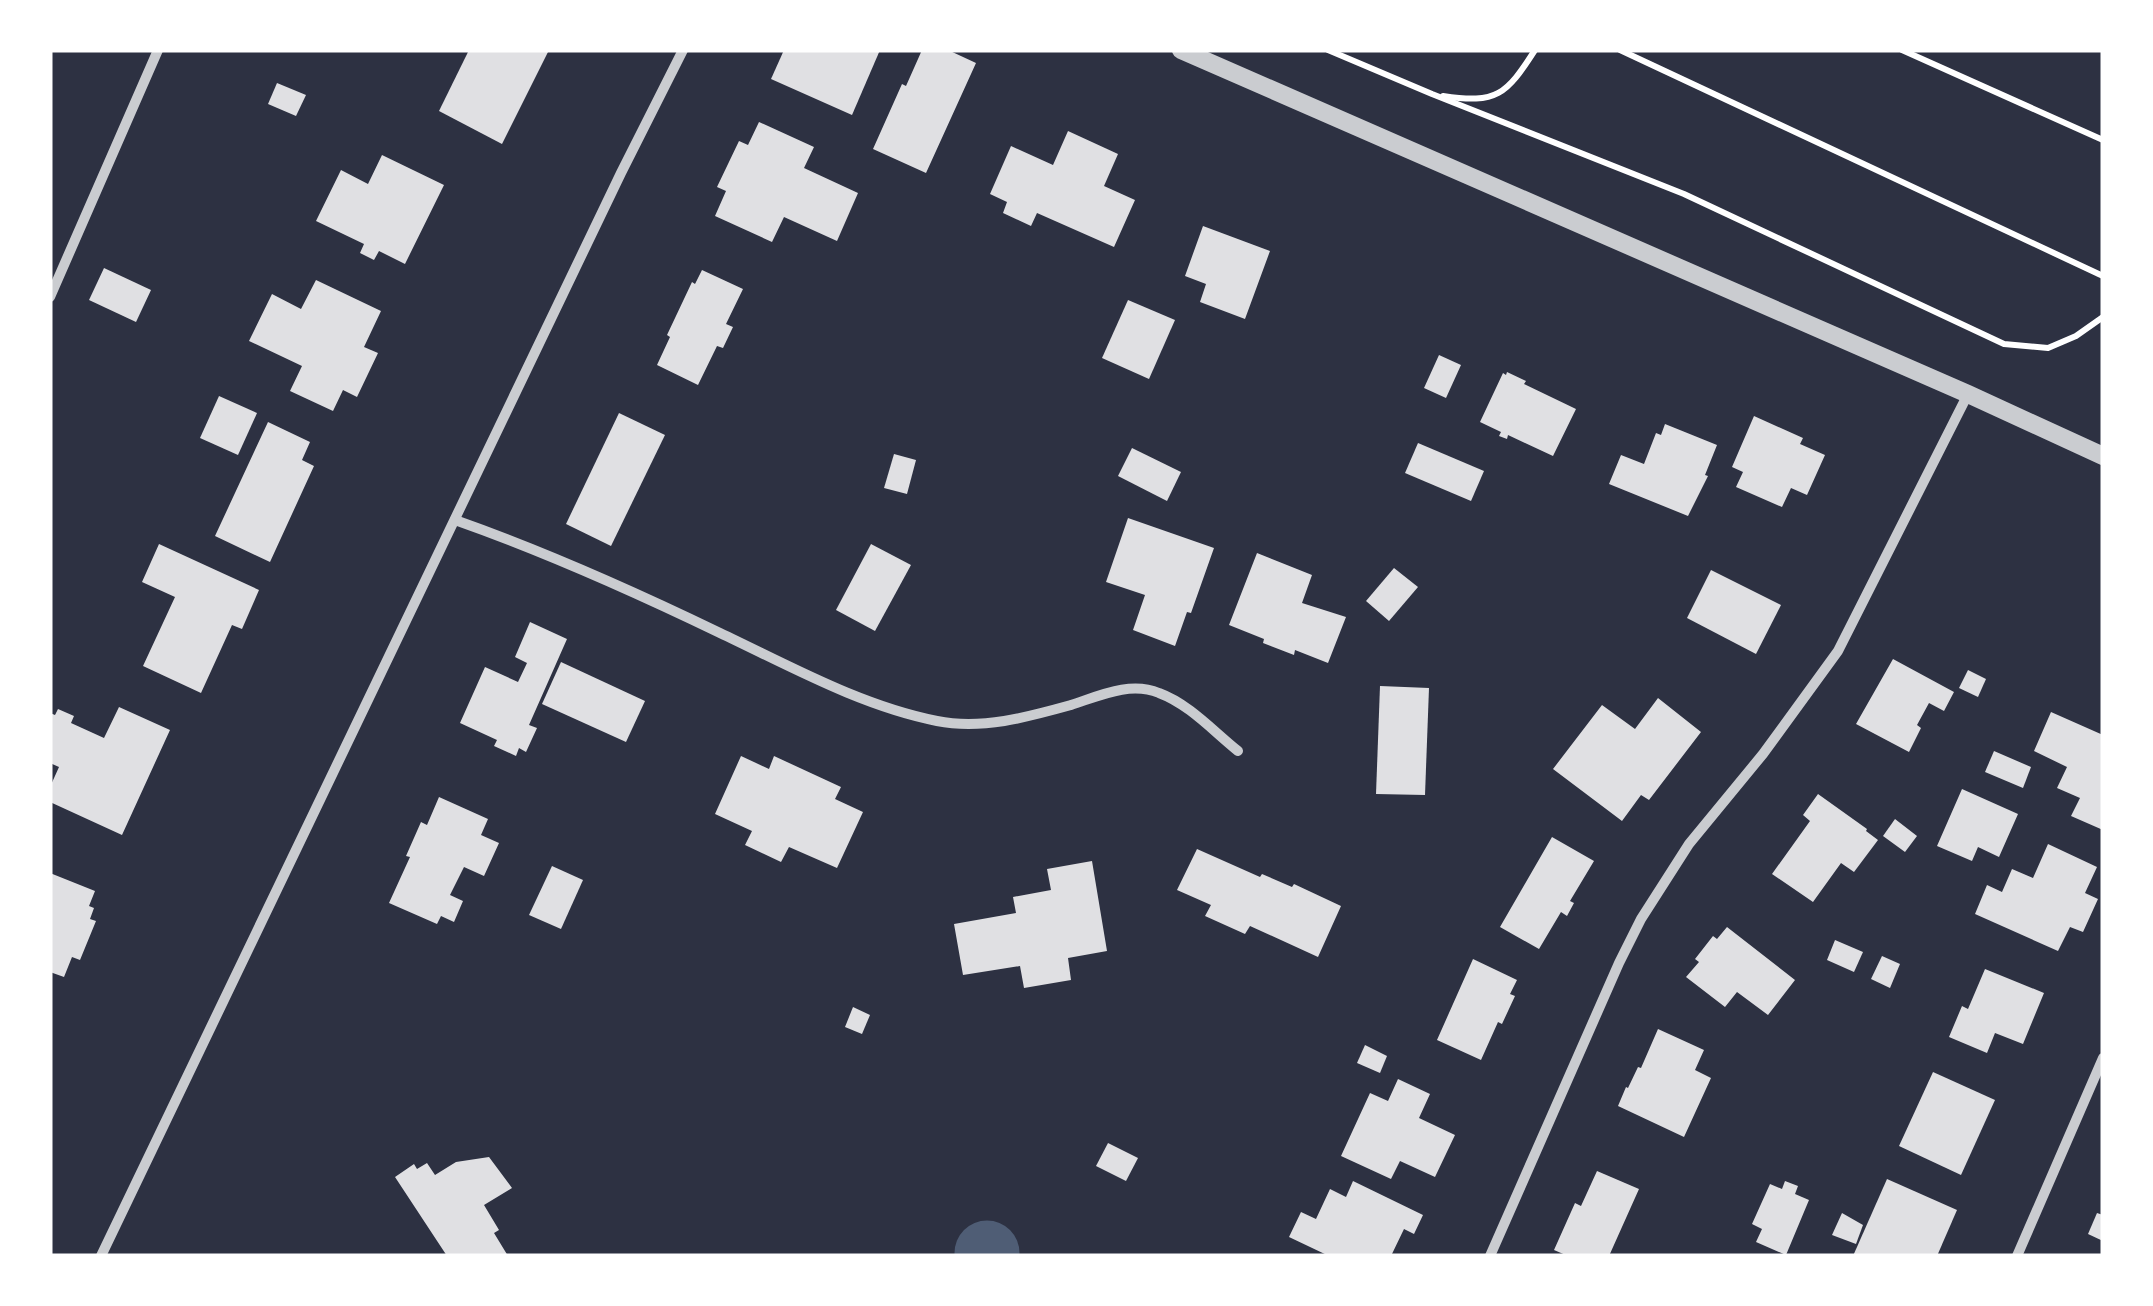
<svg xmlns="http://www.w3.org/2000/svg" width="2153" height="1306" font-family="Cabin,sans-serif">
<style>
.lines{fill:none;stroke-linecap:round;stroke-linejoin:round}
.river{stroke:#4f5d75;stroke-width:65}
.building{fill:#e0e0e3}
.path{stroke:#fff;stroke-width:6}
.minor{stroke:#caccd0;stroke-width:10}
.tertiary{stroke:#caccd0;stroke-width:18}
</style>
<rect width="100%" height="100%" fill="#2d3142"/>
<g class="lines">
<!-- river -->
<path class="river" d="M 987,1253 L 987,1256"/>
</g>
<!-- building -->
<g class="building">
<path d="M 469,50 L 549,50 L 502,144 L 439,111 Z"/>
<path d="M 784,50 L 880,50 L 852,115 L 771,79 Z"/>
<path d="M 922,50 L 948,50 L 976,63 L 926,173 L 873,149 L 902,84 L 906,86 Z"/>
<path d="M 277,83 L 306,95 L 296,116 L 268,104 Z"/>
<path d="M 759,122 L 814,147 L 804,168 L 858,193 L 837,241 L 784,217 L 772,242 L 715,216 L 726,191 L 717,187 L 739,141 L 748,145 Z"/>
<path d="M 1068,131 L 1118,154 L 1104,186 L 1135,200 L 1114,247 L 1037,213 L 1031,226 L 1003,213 L 1007,202 L 990,194 L 1011,146 L 1053,165 Z"/>
<path d="M 382,155 L 444,185 L 405,264 L 379,251 L 374,260 L 360,253 L 364,244 L 316,221 L 341,170 L 368,184 Z"/>
<path d="M 1203,226 L 1270,251 L 1245,319 L 1200,302 L 1206,284 L 1185,276 Z"/>
<path d="M 104,268 L 151,290 L 136,322 L 89,300 Z"/>
<path d="M 702,270 L 743,289 L 726,324 L 733,327 L 723,348 L 717,346 L 698,385 L 657,365 L 670,337 L 667,335 L 692,282 L 695,284 Z"/>
<path d="M 316,280 L 381,311 L 364,347 L 378,353 L 357,397 L 343,390 L 333,411 L 290,391 L 302,366 L 249,341 L 272,294 L 301,309 Z"/>
<path d="M 1128,300 L 1175,320 L 1149,379 L 1102,358 Z"/>
<path d="M 1439,355 L 1461,365 L 1446,398 L 1424,388 Z"/>
<path d="M 1507,372 L 1526,381 L 1524,384 L 1576,409 L 1553,456 L 1508,435 L 1507,439 L 1499,436 L 1501,432 L 1480,422 L 1503,373 L 1506,375 Z"/>
<path d="M 219,396 L 257,413 L 238,455 L 200,438 Z"/>
<path d="M 619,413 L 665,435 L 611,546 L 566,524 Z"/>
<path d="M 1754,416 L 1803,438 L 1800,444 L 1825,455 L 1807,495 L 1791,488 L 1782,507 L 1736,487 L 1743,472 L 1732,467 Z"/>
<path d="M 268,422 L 310,442 L 302,460 L 314,466 L 270,562 L 215,536 Z"/>
<path d="M 1665,424 L 1717,445 L 1705,475 L 1708,476 L 1688,516 L 1609,484 L 1621,455 L 1644,464 L 1656,433 L 1661,435 Z"/>
<path d="M 1418,443 L 1484,471 L 1471,501 L 1405,473 Z"/>
<path d="M 1132,448 L 1181,472 L 1167,501 L 1118,476 Z"/>
<path d="M 894,454 L 916,460 L 907,494 L 884,488 Z"/>
<path d="M 1128,518 L 1214,548 L 1191,613 L 1187,612 L 1175,646 L 1133,630 L 1145,595 L 1106,582 Z"/>
<path d="M 159,544 L 259,590 L 242,629 L 232,625 L 201,693 L 143,666 L 175,597 L 142,582 Z"/>
<path d="M 871,544 L 911,565 L 875,631 L 836,610 Z"/>
<path d="M 1257,553 L 1312,575 L 1302,603 L 1346,617 L 1328,663 L 1295,650 L 1294,655 L 1263,643 L 1264,639 L 1229,625 Z"/>
<path d="M 1394,568 L 1418,587 L 1389,621 L 1366,601 Z"/>
<path d="M 1711,570 L 1781,605 L 1756,654 L 1687,618 Z"/>
<path d="M 530,622 L 567,639 L 529,725 L 537,728 L 526,752 L 519,748 L 516,756 L 494,746 L 497,740 L 460,723 L 485,667 L 518,682 L 527,663 L 515,657 Z"/>
<path d="M 1893,659 L 1954,692 L 1944,711 L 1929,703 L 1917,725 L 1921,728 L 1909,752 L 1856,724 Z"/>
<path d="M 561,662 L 645,701 L 626,742 L 542,704 Z"/>
<path d="M 1968,670 L 1986,679 L 1978,697 L 1959,688 Z"/>
<path d="M 1380,686 L 1429,688 L 1425,795 L 1376,794 Z"/>
<path d="M 1658,698 L 1701,732 L 1649,800 L 1641,795 L 1622,821 L 1553,769 L 1602,705 L 1635,729 Z"/>
<path d="M 119,707 L 170,730 L 122,835 L 50,802 L 50,787 L 59,767 L 50,763 L 50,713 L 55,715 L 58,709 L 74,716 L 71,723 L 104,738 Z"/>
<path d="M 2051,712 L 2103,735 L 2103,830 L 2071,816 L 2080,798 L 2057,788 L 2067,767 L 2034,751 Z"/>
<path d="M 1994,751 L 2031,767 L 2023,788 L 1985,772 Z"/>
<path d="M 741,756 L 769,769 L 774,756 L 841,787 L 835,799 L 863,812 L 837,868 L 789,847 L 781,862 L 745,845 L 752,831 L 715,814 Z"/>
<path d="M 1962,789 L 2018,814 L 1999,857 L 1978,847 L 1972,861 L 1937,846 Z"/>
<path d="M 1818,794 L 1867,829 L 1866,831 L 1878,840 L 1854,872 L 1841,863 L 1813,902 L 1772,874 L 1810,821 L 1803,815 Z"/>
<path d="M 439,797 L 488,819 L 481,835 L 499,843 L 484,876 L 464,867 L 450,895 L 463,901 L 454,922 L 441,916 L 437,924 L 389,903 L 410,857 L 406,856 L 421,822 L 427,825 Z"/>
<path d="M 1895,819 L 1917,836 L 1905,852 L 1883,836 Z"/>
<path d="M 1552,837 L 1594,861 L 1570,901 L 1574,903 L 1567,916 L 1561,912 L 1539,949 L 1500,927 Z"/>
<path d="M 2048,844 L 2097,867 L 2085,893 L 2098,899 L 2083,932 L 2070,927 L 2058,951 L 1975,914 L 1987,885 L 2002,892 L 2012,869 L 2033,878 Z"/>
<path d="M 1197,849 L 1260,877 L 1262,874 L 1292,887 L 1294,884 L 1341,906 L 1318,957 L 1250,926 L 1245,934 L 1205,916 L 1211,905 L 1177,890 Z"/>
<path d="M 1092,861 L 1107,951 L 1068,958 L 1071,980 L 1024,988 L 1020,966 L 963,975 L 954,924 L 1016,913 L 1013,897 L 1051,890 L 1047,869 Z"/>
<path d="M 552,866 L 583,880 L 561,929 L 529,915 Z"/>
<path d="M 50,873 L 95,891 L 89,906 L 94,908 L 90,919 L 96,921 L 80,960 L 72,957 L 64,977 L 50,972 Z"/>
<path d="M 1727,927 L 1795,980 L 1768,1015 L 1737,992 L 1725,1007 L 1686,977 L 1699,962 L 1695,959 L 1713,936 L 1717,939 Z"/>
<path d="M 1835,940 L 1863,952 L 1854,972 L 1827,960 Z"/>
<path d="M 1882,956 L 1900,964 L 1890,988 L 1871,979 Z"/>
<path d="M 1473,959 L 1517,980 L 1510,994 L 1515,996 L 1502,1024 L 1498,1022 L 1481,1060 L 1437,1040 Z"/>
<path d="M 1985,969 L 2044,993 L 2023,1044 L 1995,1033 L 1987,1053 L 1949,1037 L 1962,1006 L 1968,1009 Z"/>
<path d="M 853,1007 L 870,1015 L 862,1034 L 845,1027 Z"/>
<path d="M 1658,1029 L 1704,1050 L 1695,1070 L 1711,1078 L 1684,1137 L 1618,1106 L 1626,1087 L 1628,1088 L 1638,1067 L 1641,1068 Z"/>
<path d="M 1365,1045 L 1387,1056 L 1380,1073 L 1357,1063 Z"/>
<path d="M 1933,1072 L 1995,1100 L 1961,1175 L 1899,1146 Z"/>
<path d="M 1398,1079 L 1430,1094 L 1419,1118 L 1455,1135 L 1435,1177 L 1400,1161 L 1391,1179 L 1341,1156 L 1370,1093 L 1388,1101 Z"/>
<path d="M 1108,1143 L 1138,1158 L 1126,1181 L 1096,1166 Z"/>
<path d="M 489,1157 L 512,1188 L 484,1205 L 499,1230 L 494,1233 L 508,1256 L 447,1256 L 395,1177 L 414,1164 L 417,1169 L 427,1163 L 435,1175 L 456,1162 Z"/>
<path d="M 1597,1171 L 1639,1189 L 1609,1256 L 1568,1256 L 1554,1250 L 1575,1203 L 1581,1206 Z"/>
<path d="M 1887,1179 L 1957,1210 L 1937,1256 L 1853,1256 Z"/>
<path d="M 1353,1181 L 1423,1215 L 1414,1234 L 1404,1229 L 1391,1256 L 1329,1256 L 1289,1237 L 1301,1212 L 1316,1219 L 1330,1189 L 1346,1197 Z"/>
<path d="M 1785,1181 L 1798,1186 L 1795,1194 L 1809,1200 L 1786,1255 L 1756,1242 L 1762,1229 L 1752,1224 L 1770,1184 L 1782,1189 Z"/>
<path d="M 1842,1213 L 1863,1225 L 1856,1244 L 1832,1235 Z"/>
<path d="M 2097,1213 L 2103,1215 L 2103,1241 L 2088,1234 Z"/>
</g>
<g class="lines">
<!-- path -->
<g class="path">
<path d="M 1328,50 L 1432,94 L 1684,194 L 2004,344 L 2048,348 L 2076,336 L 2103,317"/>
<path d="M 1620,50 L 2103,276"/>
<path d="M 1902,50 L 2103,140"/>
<path d="M 1443,96 C 1497,104 1506,95 1535,50"/>
</g>
<!-- minor -->
<g class="minor">
<path d="M 50,297 L 158,50"/>
<path d="M 455,520 C 546,552 633,591 720,633 C 790,666 861,706 937,721 C 982,730 1028,717 1071,705 C 1099,696 1130,681 1159,693 C 1189,704 1213,731 1238,751"/>
<path d="M 101,1256 L 621,173 L 683,50"/>
<path d="M 1490,1256 L 1619,963 L 1641,919 L 1689,844 L 1763,754 L 1838,651 L 1968,394"/>
<path d="M 2017,1256 L 2103,1058"/>
</g>
<!-- tertiary -->
<path class="tertiary" d="M 1181,50 L 1968,394 L 2103,456"/>
</g>
<!-- border -->
<rect width="2153" height="1306" fill="none" stroke="#ffffff" stroke-width="105"/>
</svg>
